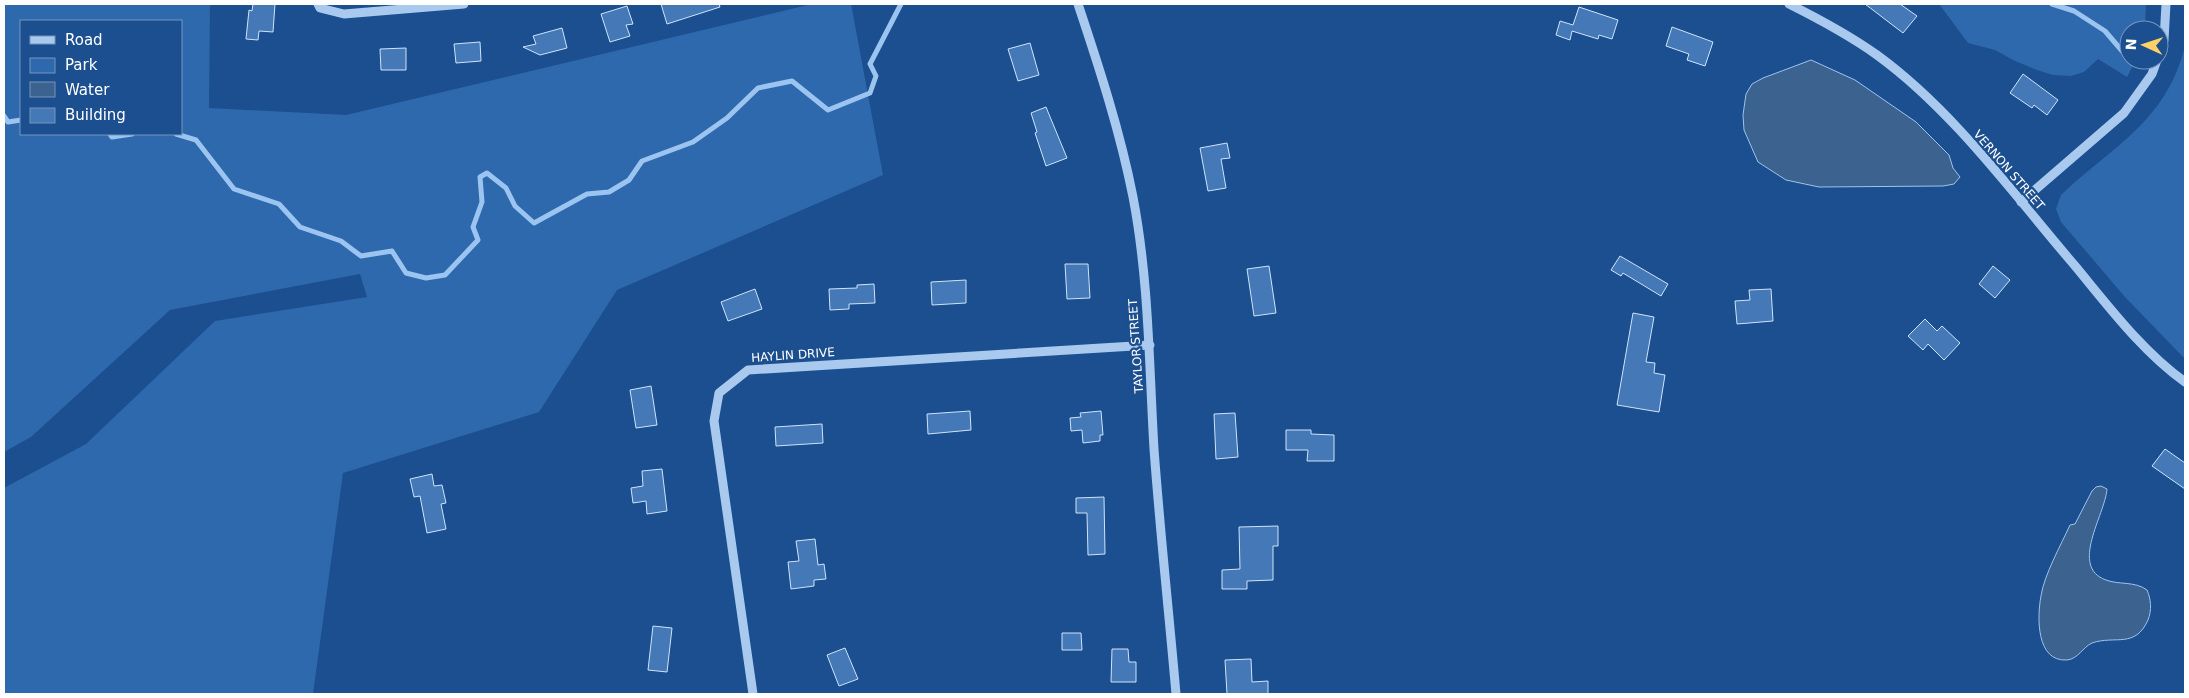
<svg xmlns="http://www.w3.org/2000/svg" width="2189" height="698" font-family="'DejaVu Sans',sans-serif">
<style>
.green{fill:#2e69ad;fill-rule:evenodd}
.water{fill:#3c6290;stroke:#9cc4f0}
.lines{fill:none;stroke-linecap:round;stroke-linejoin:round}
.stream{stroke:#9cc4f0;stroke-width:5}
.building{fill:#4478b7;stroke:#cfe3fa}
.minor{stroke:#a9c9ee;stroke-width:9}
.labels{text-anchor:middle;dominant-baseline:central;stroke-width:4.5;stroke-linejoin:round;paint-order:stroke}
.street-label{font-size:12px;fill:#fff;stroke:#1b4f8f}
</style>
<rect width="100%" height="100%" fill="#1b4f8f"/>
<!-- green -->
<g class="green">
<path d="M 4,4 L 210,4 L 209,108 L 346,115 L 812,4 L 851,4 L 883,175 L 617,290 L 539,412 L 343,473 L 313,694 L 4,694 L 4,488 L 86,444 L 215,321 L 367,297 L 360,274 L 170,310 L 31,437 L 4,452 ZM 181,21 L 181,134 L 21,134 L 21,21 Z"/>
<path d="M 1939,4 L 2146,4 L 2145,26 L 2145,30 L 2129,30 L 2129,60 L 2136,60 L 2127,77 L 2098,59 L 2084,72 L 2071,76 L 2053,75 L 2037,70 L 2015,61 L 1995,50 L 1968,43 Z"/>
<path d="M 2185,46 L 2185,359 L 2125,297 L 2061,222 L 2056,209 L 2061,195 C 2114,145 2166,122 2185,46 Z"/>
</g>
<!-- water -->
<g class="water">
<path d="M 1811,60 L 1855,80 L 1916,122 L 1949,155 L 1953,168 L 1960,177 L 1954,184 L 1943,186 L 1819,187 L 1786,180 L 1758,162 L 1744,130 L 1743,115 L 1746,94 L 1752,84 L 1763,78 Z"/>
<path d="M 2101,486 L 2107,489 C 2105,515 2069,567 2106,580 C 2119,585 2135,581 2147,590 C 2151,599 2152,610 2148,620 C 2135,649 2115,635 2092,643 C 2083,647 2078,659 2067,660 C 2036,662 2037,617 2041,596 C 2044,575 2061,545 2070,525 L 2075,524 L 2092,491 L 2096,487 Z"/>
</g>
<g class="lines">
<!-- stream -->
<g class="stream">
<path d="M 2052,4 L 2074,11 L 2105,31 L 2129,59"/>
<path d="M 4,116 L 8,122 L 21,120"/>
<path d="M 110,134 L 112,137 L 132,134"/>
<path d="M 176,134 L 196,140 L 234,189 L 279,204 L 300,227 L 341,241 L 361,256 L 392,251 L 406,273 L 426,278 L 445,275 L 478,240 L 473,227 L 482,202 L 480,177 L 487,173 L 506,188 L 515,206 L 534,223 L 587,194 L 609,192 L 629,180 L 642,161 L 693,142 L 727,118 L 758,88 L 792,81 L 828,110 L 870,93 L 876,76 L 870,64 L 901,4"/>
</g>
</g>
<!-- building -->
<g class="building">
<path d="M 253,4 L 275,4 L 273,32 L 259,31 L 258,40 L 246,39 L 249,10 L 252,11 Z"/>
<path d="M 661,4 L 719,4 L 720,7 L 667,24 Z"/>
<path d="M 1865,4 L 1900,4 L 1917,16 L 1903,33 Z"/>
<path d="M 627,6 L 633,24 L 626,25 L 630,36 L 610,42 L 601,14 Z"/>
<path d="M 1579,7 L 1618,20 L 1612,39 L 1599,35 L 1598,39 L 1572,31 L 1570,40 L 1556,35 L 1560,21 L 1573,25 Z"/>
<path d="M 1672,27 L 1713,42 L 1705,66 L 1687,60 L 1689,54 L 1666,46 Z"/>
<path d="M 562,28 L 567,48 L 540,55 L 523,47 L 536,44 L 533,36 Z"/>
<path d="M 480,42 L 481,61 L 456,63 L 454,44 Z"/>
<path d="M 1030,43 L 1039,75 L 1018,81 L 1008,49 Z"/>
<path d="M 406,48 L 406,70 L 381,70 L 380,49 Z"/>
<path d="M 2023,74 L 2058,100 L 2047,115 L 2034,105 L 2032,108 L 2010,93 Z"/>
<path d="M 1046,107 L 1067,158 L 1046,166 L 1035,133 L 1037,132 L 1031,113 Z"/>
<path d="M 1227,143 L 1230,158 L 1221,159 L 1226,188 L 1208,191 L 1200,148 Z"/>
<path d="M 1620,256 L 1668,284 L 1661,296 L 1623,273 L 1621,276 L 1611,270 Z"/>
<path d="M 1065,264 L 1088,264 L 1090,298 L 1067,299 Z"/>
<path d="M 1269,266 L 1276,313 L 1254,316 L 1247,269 Z"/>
<path d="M 1993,266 L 2010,280 L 1995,298 L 1979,284 Z"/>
<path d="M 966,280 L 966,303 L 932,305 L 931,282 Z"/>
<path d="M 874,284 L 875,303 L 849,304 L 849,309 L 830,310 L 829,289 L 857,288 L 857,285 Z"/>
<path d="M 755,289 L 762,309 L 728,321 L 721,302 Z"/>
<path d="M 1771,289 L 1773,321 L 1737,324 L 1735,301 L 1750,300 L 1749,290 Z"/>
<path d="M 1633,313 L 1654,317 L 1646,362 L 1655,363 L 1654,373 L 1665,375 L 1659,412 L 1617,405 Z"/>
<path d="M 1925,319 L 1937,331 L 1942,326 L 1960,343 L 1944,360 L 1928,344 L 1923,350 L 1908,336 Z"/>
<path d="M 651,386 L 657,425 L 636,428 L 630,390 Z"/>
<path d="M 970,411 L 971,430 L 928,434 L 927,414 Z"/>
<path d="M 1101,411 L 1103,435 L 1100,435 L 1100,441 L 1083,443 L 1082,430 L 1071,431 L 1070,418 L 1081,417 L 1080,413 Z"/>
<path d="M 1235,413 L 1238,457 L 1216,459 L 1214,414 Z"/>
<path d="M 822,424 L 823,443 L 776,446 L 775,427 Z"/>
<path d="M 1286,430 L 1311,430 L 1311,434 L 1334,435 L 1334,461 L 1307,461 L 1308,450 L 1286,450 Z"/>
<path d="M 2165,449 L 2185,463 L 2185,489 L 2152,466 Z"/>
<path d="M 662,469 L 667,511 L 647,514 L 646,501 L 633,503 L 631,488 L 643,486 L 642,471 Z"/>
<path d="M 432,474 L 434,486 L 442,485 L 446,503 L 441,504 L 446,529 L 427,533 L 420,496 L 414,497 L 410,479 Z"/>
<path d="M 1104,497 L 1105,554 L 1088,555 L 1087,513 L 1076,513 L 1076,498 Z"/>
<path d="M 1278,526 L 1278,546 L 1273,546 L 1273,580 L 1247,581 L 1247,589 L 1222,589 L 1222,570 L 1240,569 L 1239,527 Z"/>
<path d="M 815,539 L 818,565 L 824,564 L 826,579 L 814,580 L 814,586 L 791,589 L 788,562 L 799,561 L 796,541 Z"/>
<path d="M 653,626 L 672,628 L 667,672 L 648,670 Z"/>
<path d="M 1062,633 L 1081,633 L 1082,650 L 1062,650 Z"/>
<path d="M 845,648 L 858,679 L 839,686 L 827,655 Z"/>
<path d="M 1112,649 L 1128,649 L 1129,662 L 1136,662 L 1136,682 L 1111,682 Z"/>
<path d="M 1251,659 L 1252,682 L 1268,681 L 1268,694 L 1227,694 L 1225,660 Z"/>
</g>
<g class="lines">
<!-- minor -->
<g class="minor">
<path d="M 318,4 L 320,8 L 344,14 L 464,4"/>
<path d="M 1078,4 C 1099,67 1120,131 1133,197 C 1149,280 1149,365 1154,449 C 1160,531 1169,613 1176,694"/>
<path d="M 1789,4 C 1819,19 1849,35 1877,55 C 1954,111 2014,195 2076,267 C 2109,307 2143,352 2185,382"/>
<path d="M 2159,54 L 2164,40 L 2166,4"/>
<path d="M 2021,202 L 2124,113 L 2152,74 L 2157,60"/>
<path d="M 753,694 L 714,421 L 719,393 L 748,370 L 1150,345"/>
</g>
</g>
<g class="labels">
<!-- street labels -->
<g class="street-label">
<text transform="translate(2009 170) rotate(49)">VERNON STREET</text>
<text transform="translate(1136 346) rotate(-94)">TAYLOR STREET</text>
<text transform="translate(793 355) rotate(-4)">HAYLIN DRIVE</text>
</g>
</g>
<!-- border -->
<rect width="2189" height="698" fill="none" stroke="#ffffff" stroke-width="10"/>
<!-- legend -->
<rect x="20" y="20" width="162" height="115" fill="#1b4f8f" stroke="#7695bc"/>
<rect x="30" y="36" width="25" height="8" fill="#a9c9ee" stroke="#7695bc"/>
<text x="65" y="45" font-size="15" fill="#ffffff">Road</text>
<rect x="30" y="58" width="25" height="15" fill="#2e69ad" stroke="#7695bc"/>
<text x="65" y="70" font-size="15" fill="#ffffff">Park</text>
<rect x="30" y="82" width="25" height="15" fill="#3c6290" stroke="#7695bc"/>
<text x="65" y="95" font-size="15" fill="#ffffff">Water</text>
<rect x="30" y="108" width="25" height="15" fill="#4478b7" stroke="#7695bc"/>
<text x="65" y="120" font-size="15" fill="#ffffff">Building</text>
<!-- north arrow -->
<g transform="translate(2144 45) rotate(273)"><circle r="24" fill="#1b4f8f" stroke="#7695bc"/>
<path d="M0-4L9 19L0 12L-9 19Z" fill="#ffd166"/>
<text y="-8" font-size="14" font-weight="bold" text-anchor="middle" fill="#ffffff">N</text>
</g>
</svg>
